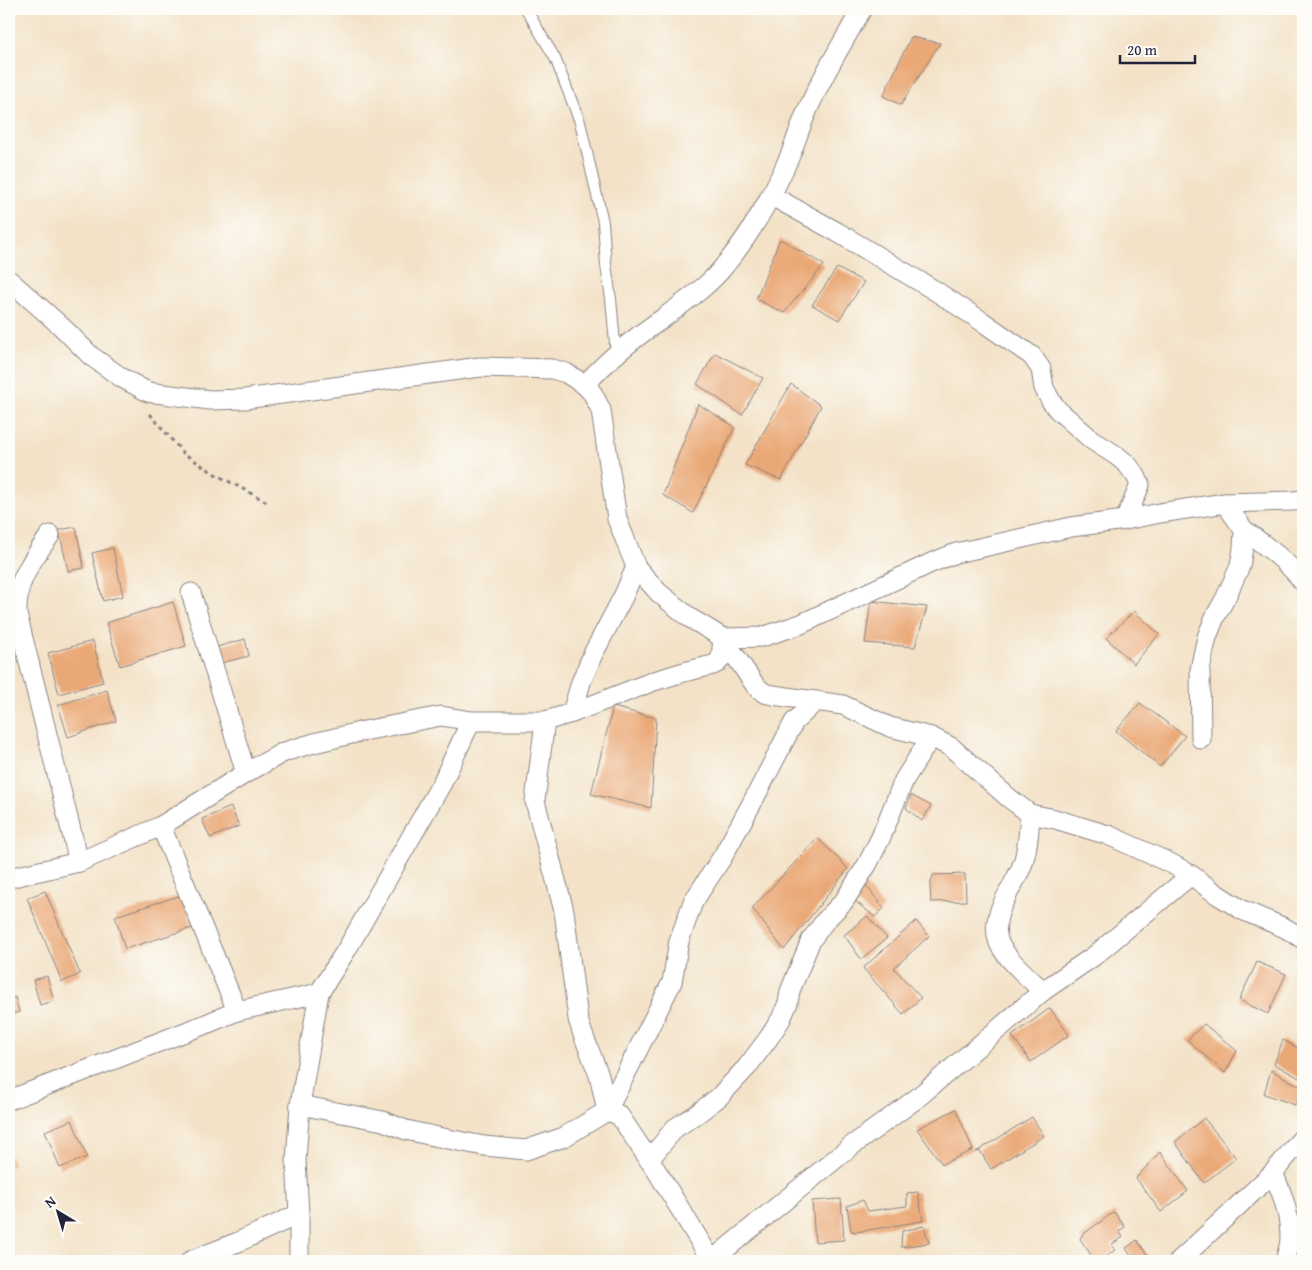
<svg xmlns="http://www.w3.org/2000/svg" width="1312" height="1270" font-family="'Gentium Book Plus',serif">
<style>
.building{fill:#eaa876}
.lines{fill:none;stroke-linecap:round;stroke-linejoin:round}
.service-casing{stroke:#8a8281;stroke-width:12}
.minor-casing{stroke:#8a8281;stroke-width:21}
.path{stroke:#8a8281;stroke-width:3;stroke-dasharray:4 4;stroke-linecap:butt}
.service{stroke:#fff;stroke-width:10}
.minor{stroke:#fff;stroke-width:19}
</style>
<rect width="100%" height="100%" fill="#fdfcf7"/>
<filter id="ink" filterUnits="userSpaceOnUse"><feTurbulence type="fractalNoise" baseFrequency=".02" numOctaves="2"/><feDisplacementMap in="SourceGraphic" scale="10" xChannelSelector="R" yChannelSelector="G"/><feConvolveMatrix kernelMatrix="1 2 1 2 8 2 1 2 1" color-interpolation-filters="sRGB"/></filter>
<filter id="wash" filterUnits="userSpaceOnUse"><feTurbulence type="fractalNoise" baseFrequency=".0096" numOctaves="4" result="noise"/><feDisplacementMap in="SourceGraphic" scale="20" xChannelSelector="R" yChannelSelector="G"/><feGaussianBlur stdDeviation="1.12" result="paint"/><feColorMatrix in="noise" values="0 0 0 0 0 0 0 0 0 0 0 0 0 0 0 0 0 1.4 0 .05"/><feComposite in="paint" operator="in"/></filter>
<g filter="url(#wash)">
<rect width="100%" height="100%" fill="#f3e2c7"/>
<g id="blocks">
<!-- building -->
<g class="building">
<path d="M 911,37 L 940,43 L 901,105 L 883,96 Z"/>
<path d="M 780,239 L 824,265 L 784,313 L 756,299 Z"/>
<path d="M 837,268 L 864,282 L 839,320 L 812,305 Z"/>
<path d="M 715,353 L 763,378 L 742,415 L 697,384 Z"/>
<path d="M 791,384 L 821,406 L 781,480 L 745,465 Z"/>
<path d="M 698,404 L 735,427 L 693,513 L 663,495 Z"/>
<path d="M 76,527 L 84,568 L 68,571 L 59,530 Z"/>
<path d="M 113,548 L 123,596 L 103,601 L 92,553 Z"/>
<path d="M 871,601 L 927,607 L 915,647 L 865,643 Z"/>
<path d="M 173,602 L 186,646 L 120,666 L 106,623 Z"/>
<path d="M 1134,611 L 1159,634 L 1134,664 L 1106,638 Z"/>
<path d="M 245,639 L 249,656 L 221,663 L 217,647 Z"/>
<path d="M 93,641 L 103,682 L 59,694 L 48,653 Z"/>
<path d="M 107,690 L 116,721 L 68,737 L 58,705 Z"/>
<path d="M 1140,703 L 1185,736 L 1160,767 L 1116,731 Z"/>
<path d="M 613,707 L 656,718 L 651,808 L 591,794 Z"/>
<path d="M 911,795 L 931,806 L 922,821 L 906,808 Z"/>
<path d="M 231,807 L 239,826 L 210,838 L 202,819 Z"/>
<path d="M 818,838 L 848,869 L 784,950 L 752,908 Z"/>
<path d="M 965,874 L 966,901 L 931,902 L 930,886 L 933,875 Z"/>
<path d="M 865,884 L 884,908 L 875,917 L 855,901 Z"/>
<path d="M 45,891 L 80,974 L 62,982 L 27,898 Z"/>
<path d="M 182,895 L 192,928 L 125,949 L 115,916 Z"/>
<path d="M 867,916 L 887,938 L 861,959 L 844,935 Z"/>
<path d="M 916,921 L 929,936 L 894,968 L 921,998 L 903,1014 L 863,968 Z"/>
<path d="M 1257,962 L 1286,974 L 1268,1014 L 1239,1000 Z"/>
<path d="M 47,976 L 54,1001 L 40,1005 L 33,980 Z"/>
<path d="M 15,997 L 19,1012 L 9,1015 L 9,999 Z"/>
<path d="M 1050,1008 L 1069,1035 L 1031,1062 L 1012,1036 Z"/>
<path d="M 1204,1024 L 1237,1051 L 1225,1073 L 1187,1040 Z"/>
<path d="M 1283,1040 L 1303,1051 L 1303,1080 L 1274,1064 Z"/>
<path d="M 1271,1070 L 1303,1088 L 1295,1105 L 1264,1094 Z"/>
<path d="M 956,1109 L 973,1150 L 942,1164 L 917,1129 Z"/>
<path d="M 1032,1117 L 1044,1136 L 991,1169 L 980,1151 L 976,1152 Z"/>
<path d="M 1204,1118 L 1236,1158 L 1204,1183 L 1175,1142 Z"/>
<path d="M 72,1120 L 87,1157 L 60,1168 L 45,1131 Z"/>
<path d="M 9,1152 L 13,1165 L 9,1167 Z"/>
<path d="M 1160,1152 L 1188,1191 L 1161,1212 L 1136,1178 Z"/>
<path d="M 918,1192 L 923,1221 L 856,1232 L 851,1231 L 847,1206 L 863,1200 L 868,1211 L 907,1206 L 907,1193 Z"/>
<path d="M 841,1199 L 844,1240 L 815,1242 L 812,1201 Z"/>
<path d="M 1114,1212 L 1125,1227 L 1119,1231 L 1123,1237 L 1111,1245 L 1115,1250 L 1100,1261 L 1095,1261 L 1080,1239 L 1082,1235 Z"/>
<path d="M 924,1226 L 929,1243 L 901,1247 L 902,1231 Z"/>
<path d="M 1137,1240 L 1152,1261 L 1134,1261 L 1126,1248 Z"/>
</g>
</g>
</g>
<g filter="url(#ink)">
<use href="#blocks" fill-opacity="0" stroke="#8a8281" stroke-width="1"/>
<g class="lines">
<defs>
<path id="service" d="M 526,9 L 555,58 L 580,122 L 603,222 L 606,265 L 611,299 L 616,354"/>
<g id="minor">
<path d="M 772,196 L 837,232 L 934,290 L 983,322 L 1032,356 L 1041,369 L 1044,388 L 1051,401 L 1058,410 L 1092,440 L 1117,456 L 1127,464 L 1136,476 L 1140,485 L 1125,520"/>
<path d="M 9,280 L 62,327 L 91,356 L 122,378 L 148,392 L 210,400 L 245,399 L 480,367 L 552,369 L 566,373 L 585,385 L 593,394 L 601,410 L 617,519 L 636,567 L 659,593 L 690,618 L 723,638 L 762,637 L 801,624 L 931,563 L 956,553 L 979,548 L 1071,527 L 1125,520 L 1160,513 L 1225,503 L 1293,501 L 1303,500"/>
<path d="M 585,385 C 607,360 634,338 662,319 C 684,302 708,287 725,265 C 752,233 772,196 789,158 C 795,144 799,130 805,116 C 821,78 842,44 862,9"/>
<path d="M 1244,530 C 1266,546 1287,561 1303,582"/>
<path d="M 50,535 C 38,552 19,577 18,598 C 17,603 17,609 17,614 L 79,862"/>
<path d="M 191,593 L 246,773"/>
<path d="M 723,638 L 755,685 L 764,693 L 773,695 L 843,705 L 890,727 L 931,737 L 951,747 L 1009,798 L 1030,814 L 1055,819 L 1108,835 L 1172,864 L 1191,875 L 1218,895 L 1242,910 L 1285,928 L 1303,939"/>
<path d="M 572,713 L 581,682 L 593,654 L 623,597 L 636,567"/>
<path d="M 545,721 L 535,801 L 564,911 L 578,1019 L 582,1032 L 599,1075 L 607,1111 L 619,1115 L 658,1173 L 712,1261"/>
<path d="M 1201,739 L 1200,670 L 1203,655 L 1207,637 L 1215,617 L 1226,597 L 1240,566 L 1243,548 L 1244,530 L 1225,503"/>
<path d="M 1030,814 C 1029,831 1028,847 1023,863 C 1014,889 988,914 999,943 C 1006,959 1030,979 1043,991"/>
<path d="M 161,826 L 237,1011"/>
<path d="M 9,878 L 79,862 L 161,826 L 246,773 L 284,752 L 314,743 L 364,731 L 441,716 L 471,721 L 545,721 L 572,713 L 654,681 L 684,672 L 713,665 L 717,663 L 721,658 L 723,638"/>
<path d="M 9,1100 L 206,1024 L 237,1011 L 319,993"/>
<path d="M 300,1105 L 383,1121 L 406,1130 L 438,1137 L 484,1146 L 526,1150 L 564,1137 L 607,1111 L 672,982 L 679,941 L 693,902 L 723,856 L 752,803 L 794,722 L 816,701"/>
<path d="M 649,1160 L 675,1128 L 697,1114 L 719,1097 L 747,1067 L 768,1039 L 781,1019 L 788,1003 L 790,991 L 811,940 L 825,921 L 844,901 L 867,865 L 881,837 L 904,780 L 931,737"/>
<path d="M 1273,1173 C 1282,1192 1290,1216 1290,1238 C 1290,1245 1287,1254 1285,1261"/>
<path d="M 190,1261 L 238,1242 L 299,1214"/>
<path d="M 299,1261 L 299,1214 L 296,1160 L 300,1105 L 319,993 L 347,949 L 442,783 L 471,721"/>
<path d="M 711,1261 L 850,1147 L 916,1099 L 1043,991 L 1094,956 L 1191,875"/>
<path d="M 1179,1261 L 1273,1173 L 1303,1137"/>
</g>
</defs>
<!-- service casing -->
<use href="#service" class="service-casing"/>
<!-- minor casing -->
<use href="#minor" class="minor-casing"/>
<!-- path -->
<path class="path" d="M 150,414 L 183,453 L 215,474 L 267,502"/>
<!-- service -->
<use href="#service" class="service"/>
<!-- minor -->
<use href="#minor" class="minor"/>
</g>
</g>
<!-- margin -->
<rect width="1312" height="1270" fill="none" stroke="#fdfcf7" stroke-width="30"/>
<!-- north arrow -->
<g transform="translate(58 1212) rotate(322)" stroke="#fdfcf7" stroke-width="4" paint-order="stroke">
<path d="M0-4L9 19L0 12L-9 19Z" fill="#22223b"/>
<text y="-8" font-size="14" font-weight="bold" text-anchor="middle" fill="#22223b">N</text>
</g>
<!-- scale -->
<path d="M1120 55v8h75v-8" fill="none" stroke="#22223b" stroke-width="2.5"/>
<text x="1127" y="55" font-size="15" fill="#22223b" stroke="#fdfcf7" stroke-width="4" paint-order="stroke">20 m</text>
</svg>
